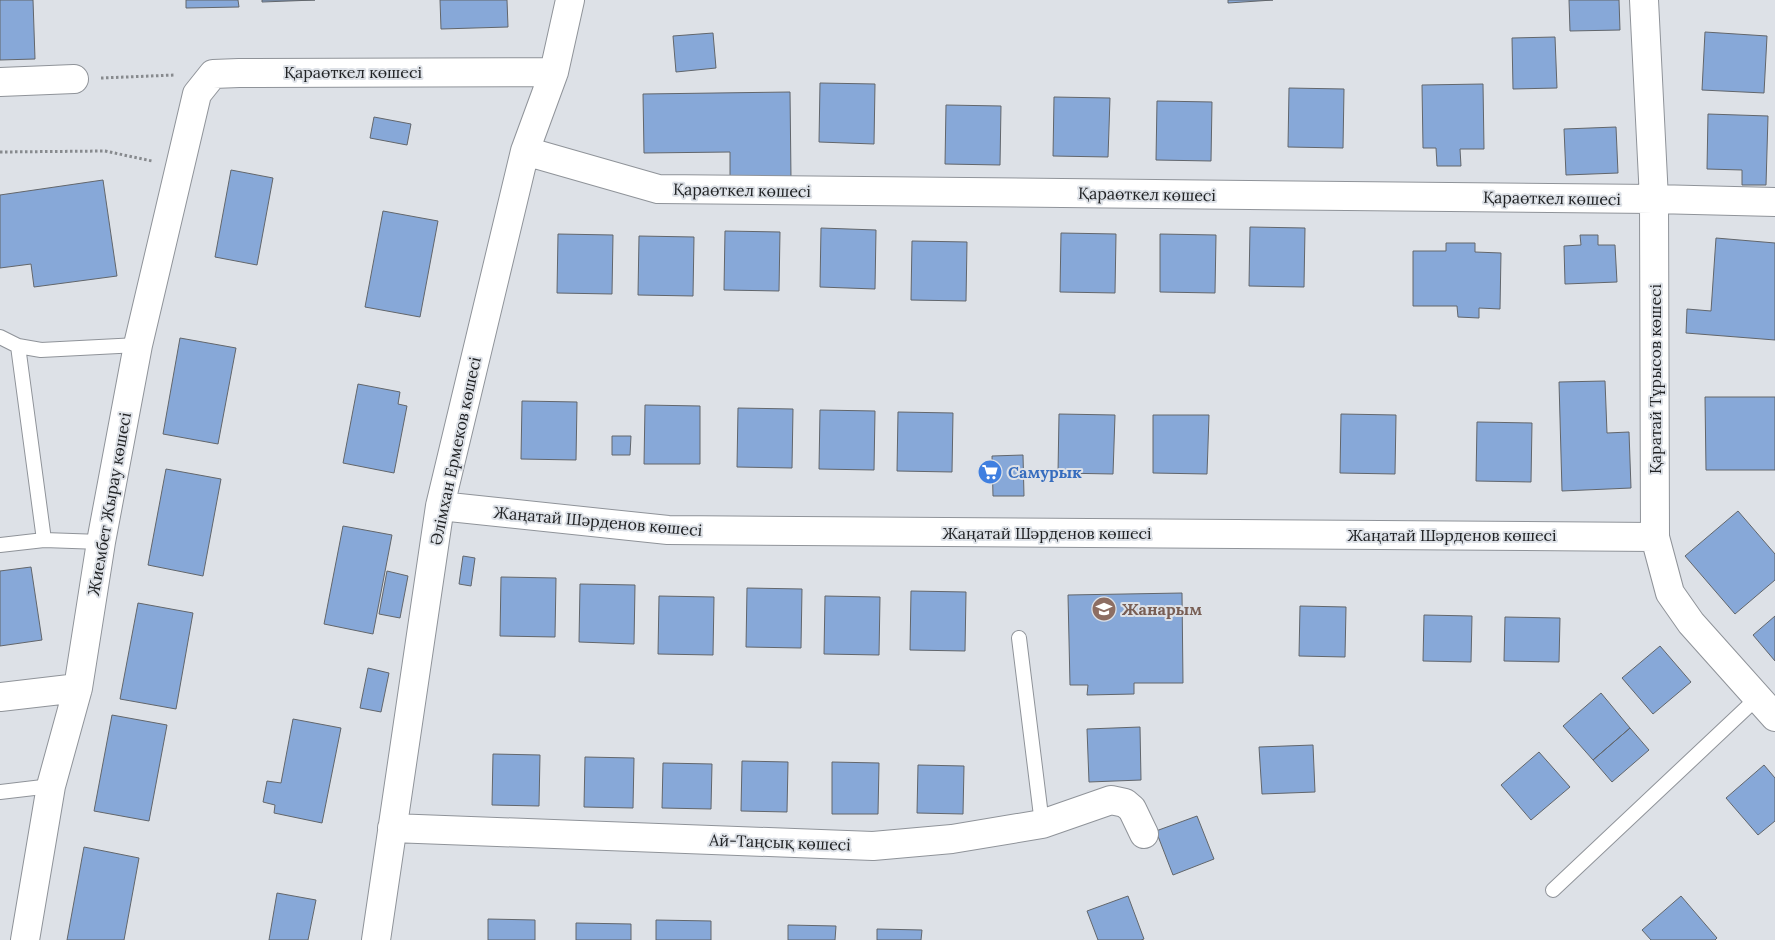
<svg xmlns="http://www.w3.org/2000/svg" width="1775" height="940" viewBox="0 0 1775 940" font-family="Lora,serif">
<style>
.building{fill:#87a8d8;stroke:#62666b}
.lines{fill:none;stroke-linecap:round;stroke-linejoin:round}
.lane-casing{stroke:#8f9399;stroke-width:16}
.street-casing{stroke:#8f9399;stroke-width:30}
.path{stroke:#878a8e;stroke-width:3;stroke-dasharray:2.5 2.5;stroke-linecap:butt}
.lane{stroke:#fff;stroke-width:14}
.street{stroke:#fff;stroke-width:28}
.labels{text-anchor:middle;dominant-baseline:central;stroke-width:4;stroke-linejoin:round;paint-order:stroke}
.street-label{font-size:16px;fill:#202224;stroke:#dde1e7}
.shop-label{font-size:16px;font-weight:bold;fill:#366cbe;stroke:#dde1e7;text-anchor:start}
.education-label{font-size:16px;font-weight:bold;fill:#785e54;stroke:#dde1e7;text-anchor:start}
</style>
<rect width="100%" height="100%" fill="#dde1e7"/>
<path class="building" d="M0,0h33l2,59 -35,1z
M186,0h52l1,7 -53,1z
M262,0h53l-53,2z
M440,0h67l1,27 -67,2z
M1228,0h45l-45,3z
M1569,0h50l1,30 -50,1z
M1705,32l62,4 -3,57 -62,-3z
M713,33l3,35 -40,4 -3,-36z
M1555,37l2,51 -44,1 -1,-51z
M820,83l55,1 -1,60 -55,-2z
M1483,84l1,65h-24l1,17h-24l-1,-18h-13l-1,-63z
M1289,88l55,1 -1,59 -55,-1z
M790,92l1,86h-61v-26l-86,1 -1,-59z
M1054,97l56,1 -2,59 -55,-1z
M1157,101l55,1 -1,59 -55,-1z
M946,105l55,1 -1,59 -55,-1z
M1708,114l60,2 -2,69h-24v-15l-35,-1z
M374,117l37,7 -4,21 -37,-7z
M1616,127l2,46 -52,2 -2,-46z
M231,170l42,8 -16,87 -42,-8z
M103,180l14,96 -83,11 -3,-23 -31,4v-73z
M383,211l55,10 -18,96 -55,-10z
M1250,227l55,1 -1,59 -55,-1z
M821,228l55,2 -1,59 -55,-2z
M725,231l55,1 -1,59 -55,-1z
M1061,233l55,1 -1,59 -55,-1z
M558,234l55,1 -1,59 -55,-1z
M1160,234l56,1 -1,58 -55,-1z
M1580,235h18v10h17l2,37 -52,2 -1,-38 17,-1z
M639,236l55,1 -1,59 -55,-1z
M1716,238l59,5v97l-89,-7 1,-24 24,2z
M912,241l55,1 -1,59 -55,-1z
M1446,243h29v9l26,1 -1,56 -21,-1v10l-21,-1 -1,-11h-44v-55h33z
M180,338l56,10 -18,96 -55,-10z
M1605,381l2,52 22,-1 2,56 -69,3 -3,-109z
M358,384l42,8 -2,12 9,2 -13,67 -51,-10z
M1705,397h70v73h-69z
M522,401l55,1 -1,58 -55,-1z
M645,405l55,1v58h-56z
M738,408l55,1 -1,59 -55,-1z
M820,410l55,1 -1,59 -55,-1z
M898,412l55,1 -1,59 -55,-1z
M1059,414l56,1 -2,59 -55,-1z
M1341,414l55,1 -1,59 -55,-1z
M1153,415h56l-2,59 -54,-1z
M1477,422l55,1 -1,59 -55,-1z
M612,436h19l-1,19h-18z
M1023,455l1,41h-31l-1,-40z
M166,469l55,10 -18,97 -55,-11z
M1738,511l37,43v26l-40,34 -50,-58z
M343,526l49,9 -19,99 -49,-10z
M463,556l12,2 -4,28 -12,-2z
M31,567l11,73 -42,6v-75z
M387,571l21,5 -8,42 -21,-4z
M501,577l55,1 -1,59 -55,-1z
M580,584l55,1 -1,59 -55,-2z
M747,588l55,1 -1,59 -55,-1z
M911,591l55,1 -1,59 -55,-1z
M1182,593l1,90h-49v11l-47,1 1,-10h-18l-2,-90z
M659,596l55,1 -1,58 -55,-1z
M825,596l55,1 -1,58 -55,-1z
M138,603l55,10 -17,96 -56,-10z
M1300,606l46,1 -1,50 -46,-1z
M1424,615l48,1 -1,46 -48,-1z
M1775,616v45l-22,-26z
M1505,617l55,1 -1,44 -55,-1z
M1660,646l31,36 -38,32 -31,-36z
M368,668l21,5 -8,39 -21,-4z
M1601,693l29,35 -37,32 -30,-34z
M112,715l55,10 -18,96 -55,-10z
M293,719l48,9 -19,95 -48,-10 1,-8 -12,-3 4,-21 14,2z
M1140,727l1,53 -52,2 -2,-53z
M1630,728l19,22 -37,32 -19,-22z
M1313,745l2,47 -53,2 -3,-47z
M1539,752l31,35 -39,33 -30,-35z
M493,754l47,1 -1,51 -47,-1z
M585,757l49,1 -1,50 -49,-1z
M742,761l46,1 -1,50 -46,-1z
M832,762l47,1 -1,51h-46z
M663,763l49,1 -1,45 -49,-1z
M918,765l46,1 -1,48 -46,-1z
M1764,765l11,13v43l-17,14 -32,-37z
M1197,816l17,43 -41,16 -17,-44z
M84,847l55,11 -15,82h-57z
M277,893l39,7 -8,40h-39z
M1128,896l16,43 -3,1h-43l-11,-29z
M1681,896l36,42 -2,2h-64l-9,-10z
M488,919l47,1v20h-47z
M656,920l55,1v19h-55z
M576,923l55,1v16h-55z
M788,925l48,1 -1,14h-47z
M877,929l45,1 -1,10h-44z"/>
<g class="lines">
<defs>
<path id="lane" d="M0,337l18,9 23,4 97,-5
M18,346l26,194
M0,545l44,-5 57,2
M1019,638l23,186
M0,792l51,-6
M1553,890l204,-192"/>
<path id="street" d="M1644,0l10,199 1,338 15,56 21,30 84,94
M0,82l74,-3
M525,151l133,38 996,10 121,3
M440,506l228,24 987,7
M0,697l78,-9
M392,828l481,18 79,-7 90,-15 69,-24 14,3 7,6 12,25
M25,940l26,-154 27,-98 23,-146 37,-197 59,-251 16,-20 26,-1 315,-1
M376,940l64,-434 85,-355 29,-79 16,-72"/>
</defs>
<use href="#lane" class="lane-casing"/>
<use href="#street" class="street-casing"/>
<path class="path" d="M101,78l74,-3
M0,152l105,-1 47,10"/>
<use href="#lane" class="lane"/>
<use href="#street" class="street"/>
</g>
<defs>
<symbol id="supermarket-disc" viewBox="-11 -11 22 22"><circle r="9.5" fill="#3f7fe0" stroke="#dde1e7"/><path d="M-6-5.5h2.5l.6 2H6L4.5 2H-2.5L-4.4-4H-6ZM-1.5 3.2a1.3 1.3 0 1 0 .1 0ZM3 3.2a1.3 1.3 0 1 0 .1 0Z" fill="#fff"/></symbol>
<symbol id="school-disc" viewBox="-11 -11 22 22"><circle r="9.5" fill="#8d6e63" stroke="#dde1e7"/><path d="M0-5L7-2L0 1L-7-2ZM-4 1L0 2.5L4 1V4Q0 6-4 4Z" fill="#fff"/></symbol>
</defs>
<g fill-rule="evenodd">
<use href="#supermarket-disc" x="976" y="458" width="28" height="28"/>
<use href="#school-disc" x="1090" y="595" width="28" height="28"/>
</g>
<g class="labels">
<g class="street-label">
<text x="353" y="72">Қараөткел көшесі</text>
<text transform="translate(742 190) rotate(1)">Қараөткел көшесі</text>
<text transform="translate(1147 194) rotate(1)">Қараөткел көшесі</text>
<text transform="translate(1552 198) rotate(1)">Қараөткел көшесі</text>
<text transform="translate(1655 379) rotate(-90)">Қаратай Тұрысов көшесі</text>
<text transform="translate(455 451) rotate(-78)">Әлімхан Ермеков көшесі</text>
<text transform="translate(109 504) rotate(-80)">Жиембет Жырау көшесі</text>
<text transform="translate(598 521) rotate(5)">Жаңатай Шәрденов көшесі</text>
<text x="1047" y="533">Жаңатай Шәрденов көшесі</text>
<text x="1452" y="535">Жаңатай Шәрденов көшесі</text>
<text transform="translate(780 842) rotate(2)">Ай-Таңсық көшесі</text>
</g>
<g class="shop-label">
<text x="1008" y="472">Самурык</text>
</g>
<g class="education-label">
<text x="1122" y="609">Жанарым</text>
</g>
</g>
</svg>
